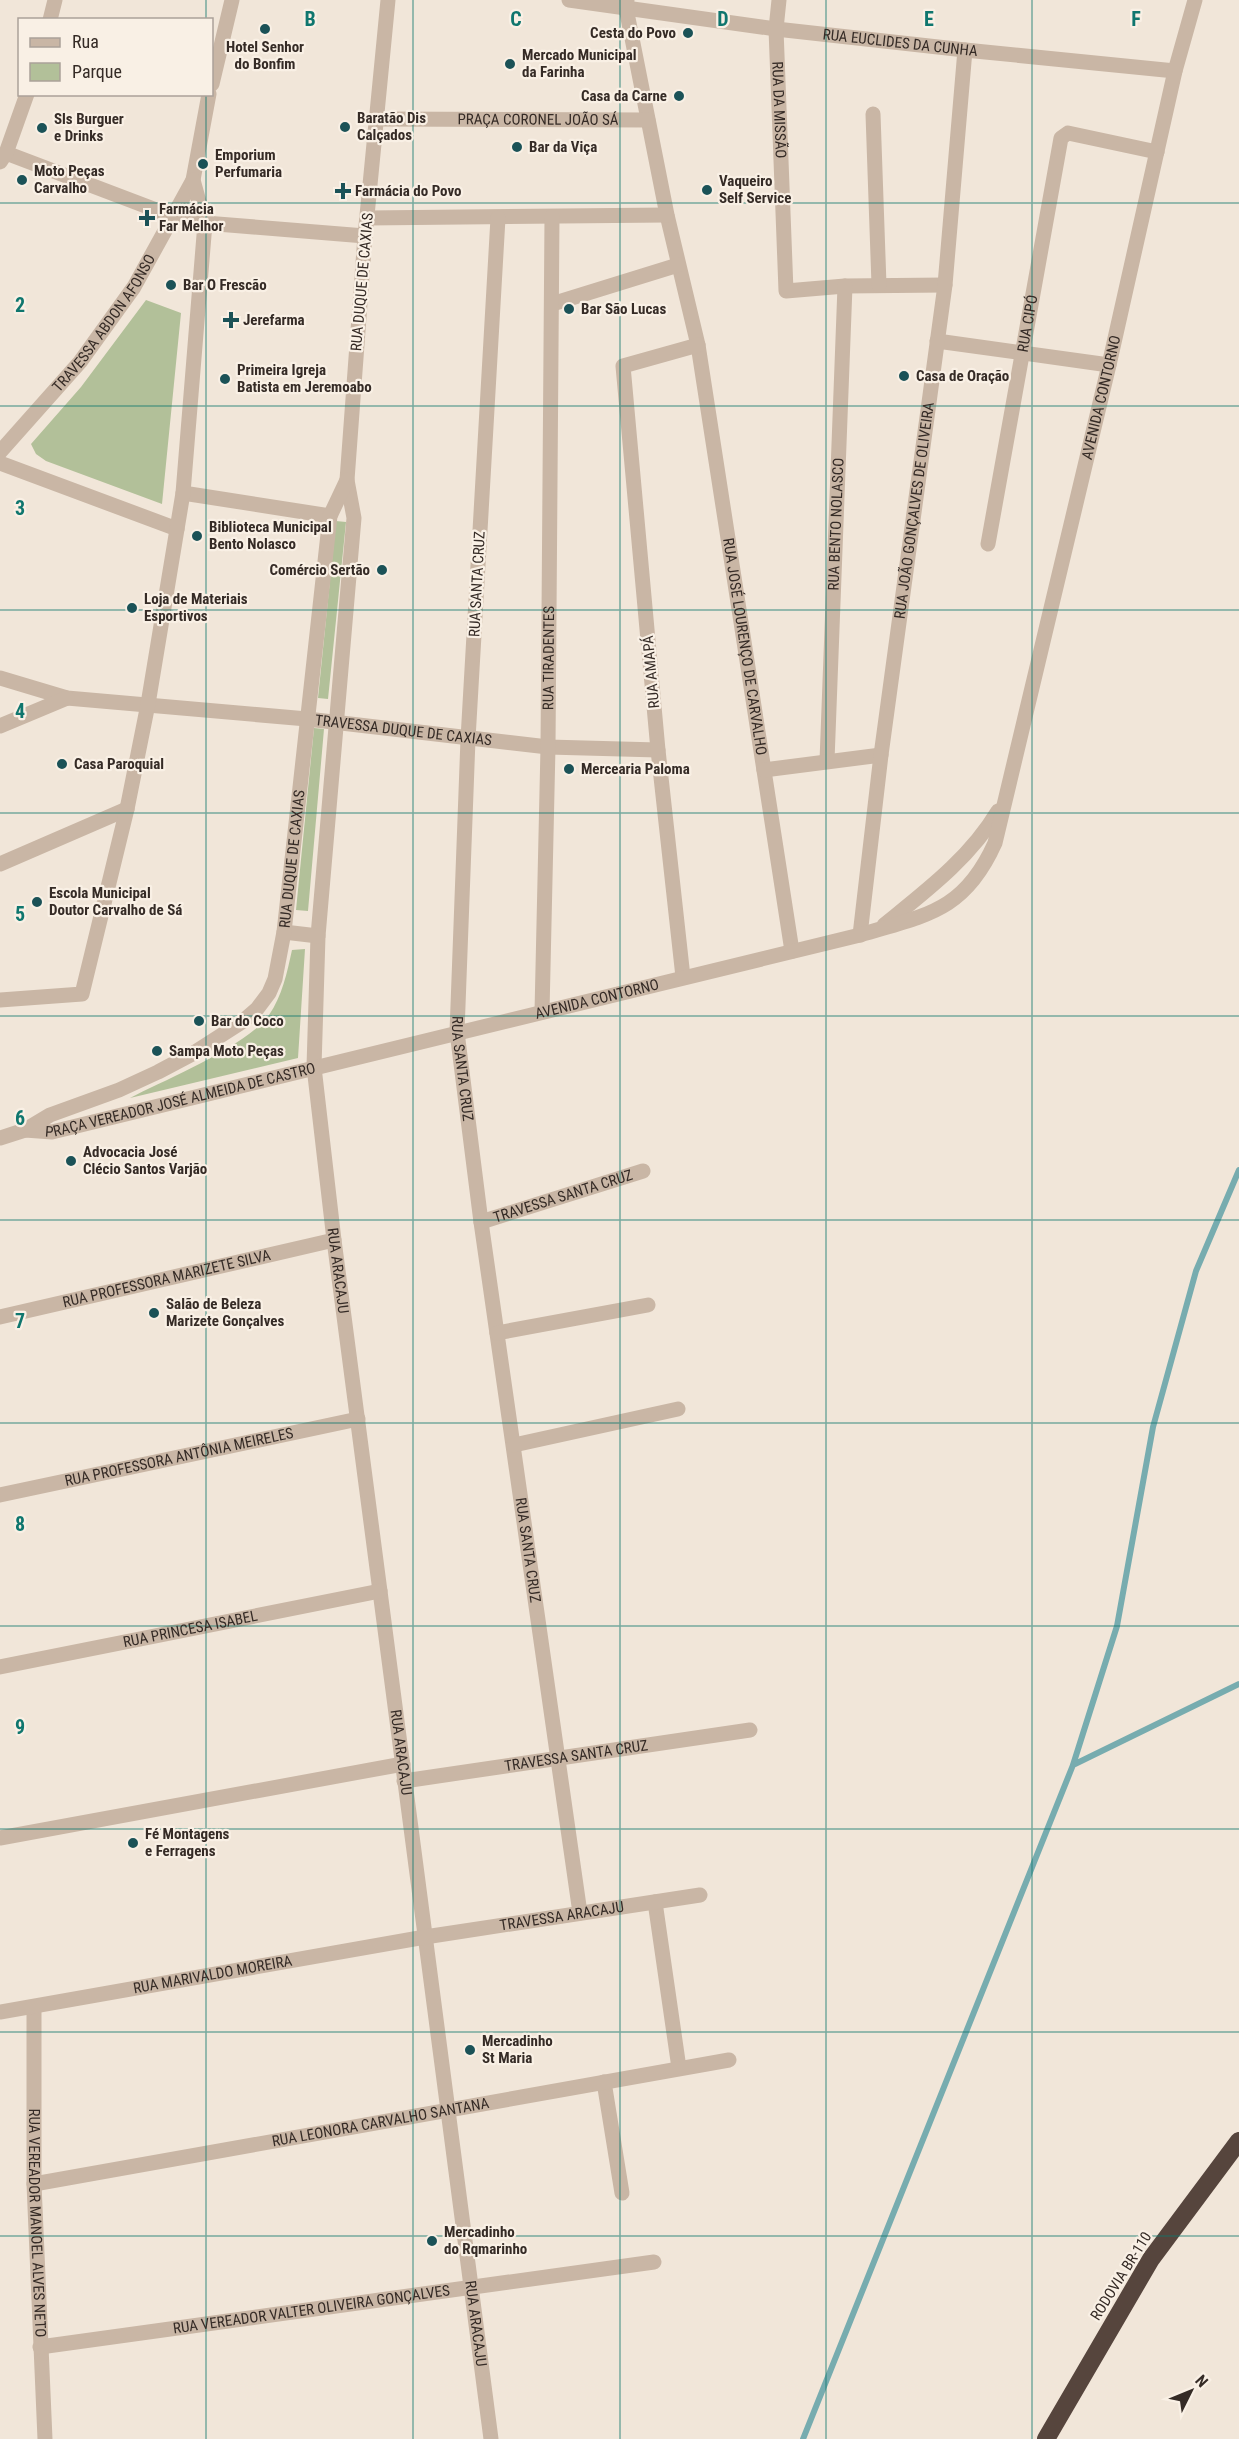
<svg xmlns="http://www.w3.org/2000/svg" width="1239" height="2439" viewBox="0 0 1239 2439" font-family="'Roboto Condensed',sans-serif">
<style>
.green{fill:#b2c099}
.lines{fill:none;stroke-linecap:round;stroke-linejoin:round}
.stream{stroke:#77acaf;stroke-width:6}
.minor{stroke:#c9b6a5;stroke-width:15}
.highway{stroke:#56453d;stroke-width:18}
.grid{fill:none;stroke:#0f766e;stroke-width:1.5;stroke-opacity:0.55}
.poi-dot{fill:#1b5257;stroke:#f9f0e5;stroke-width:2}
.labels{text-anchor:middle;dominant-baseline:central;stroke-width:4.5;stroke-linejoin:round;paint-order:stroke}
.poi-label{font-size:15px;font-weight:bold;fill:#352b26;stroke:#f9f0e5;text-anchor:start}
.street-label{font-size:15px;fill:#352b26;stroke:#f9f0e5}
.grid-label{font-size:20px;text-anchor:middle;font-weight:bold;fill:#0f766e;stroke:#f9f0e5;stroke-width:4.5;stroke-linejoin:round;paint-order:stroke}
</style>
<rect width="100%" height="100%" fill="#f1e6d9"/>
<path class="green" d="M146,300l35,13 -19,191 -116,-43 -10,-7 -5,-10 50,-57z
M336,521l10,1 -18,177 -10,-1z
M314,728l10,1 -16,182 -12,-1z
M305,949l-7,109 -168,40c35,-18 117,-52 139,-83 13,-19 18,-42 23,-65z"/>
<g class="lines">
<path class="stream" d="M1073,1765l166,-81
M803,2439l270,-674 44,-139 36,-199 43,-156 43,-101"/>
<g class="minor">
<path id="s1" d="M388,0l-23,236 -18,244 7,38 -36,418 -4,131 20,173 157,1199"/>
<path id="s2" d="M569,0l207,29 189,21 210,21"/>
<path id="s3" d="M627,0l-1,8 41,207 31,130 94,606"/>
<path id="s4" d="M779,0l-3,29 10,262 59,-5 100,-1"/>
<path d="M50,20l5,-20"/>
<path d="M212,84l20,-84"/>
<path d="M873,114l6,171"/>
<path id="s5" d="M376,119l272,1"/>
<path d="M6,153l166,63 33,7 160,13"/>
<path d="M0,162l6,-9 21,-59"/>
<path d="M367,218l300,-3"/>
<path id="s6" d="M498,218l-30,521 -11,293 24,190 99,691"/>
<path d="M552,304l126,-39"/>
<path d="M937,341l172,24"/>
<path id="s7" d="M0,452l80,-90 54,-75 59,-107 16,-86"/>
<path d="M0,463l177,66"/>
<path d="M183,493l147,23"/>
<path id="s8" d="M988,544l73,-406 7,-5 89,19"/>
<path id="s9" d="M0,678l67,20 240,21 241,28 110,3"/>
<path d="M0,726l67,-28"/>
<path id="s10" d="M827,761l18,-475"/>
<path d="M764,770l117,-15"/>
<path d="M0,864l127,-55"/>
<path d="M884,925c42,-34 86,-67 114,-114"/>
<path d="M284,932l34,4"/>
<path id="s11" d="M860,935l21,-180 64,-470 20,-235"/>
<path d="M683,977l-25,-227 -35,-384 75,-21"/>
<path d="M0,1000l82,-6 45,-185 21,-105 35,-211 22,-270 -12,-43"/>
<path id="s12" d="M542,1012l6,-265 4,-530"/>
<path id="s13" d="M25,1130l27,2 808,-197c66,-20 104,-23 135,-92l114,-478 66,-294 20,-71"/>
<path id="s14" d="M0,1138l25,-8 25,-15 69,-25 39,-18 34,-18 50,-32 15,-13 12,-16 6,-14 9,-47 46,-416 17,-36"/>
<path id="s15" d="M481,1222l162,-51"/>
<path id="s16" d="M0,1317l334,-77"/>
<path d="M497,1333l151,-28"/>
<path d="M514,1445l164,-36"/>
<path id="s17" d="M0,1495l358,-76"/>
<path id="s18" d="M0,1667l380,-76"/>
<path id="s19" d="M404,1781l346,-51"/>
<path d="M0,1838l403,-74"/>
<path d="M655,1902l24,166"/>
<path id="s20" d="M34,2007v177l11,255"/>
<path id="s21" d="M0,2012l425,-75 275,-42"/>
<path d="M604,2082l18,111"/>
<path id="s22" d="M34,2184l695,-124"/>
<path id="s23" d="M40,2347l614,-85"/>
</g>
<path class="highway" d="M1046,2439l105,-180 88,-118"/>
</g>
<path class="grid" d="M206,0v20M413,0v2439M620,0v2439M826,0v2439M1032,0v2439M206,94v2345M0,203h1239M0,406h1239M0,610h1239M0,813h1239M0,1016h1239M0,1220h1239M0,1423h1239M0,1626h1239M0,1829h1239M0,2032h1239M0,2236h1239"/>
<g class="poi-dot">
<circle cx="265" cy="29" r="6"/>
<circle cx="688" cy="33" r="6"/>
<circle cx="510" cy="64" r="6"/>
<circle cx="679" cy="96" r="6"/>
<circle cx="345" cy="127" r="6"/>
<circle cx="42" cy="128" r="6"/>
<circle cx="517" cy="147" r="6"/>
<circle cx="203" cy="164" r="6"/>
<circle cx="22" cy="180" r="6"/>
<circle cx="707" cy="190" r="6"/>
<path d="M340 182h6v6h6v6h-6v6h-6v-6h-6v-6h6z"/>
<path d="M144 209h6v6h6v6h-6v6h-6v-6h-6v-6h6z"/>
<circle cx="171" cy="285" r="6"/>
<circle cx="569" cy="309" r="6"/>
<path d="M228 311h6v6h6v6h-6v6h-6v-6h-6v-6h6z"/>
<circle cx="904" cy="376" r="6"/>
<circle cx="225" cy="379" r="6"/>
<circle cx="197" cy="536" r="6"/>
<circle cx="382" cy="570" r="6"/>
<circle cx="132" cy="608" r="6"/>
<circle cx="62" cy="764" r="6"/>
<circle cx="569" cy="769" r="6"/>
<circle cx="37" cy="902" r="6"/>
<circle cx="199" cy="1021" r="6"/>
<circle cx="157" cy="1051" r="6"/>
<circle cx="71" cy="1161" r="6"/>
<circle cx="154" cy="1313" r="6"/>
<circle cx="133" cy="1843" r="6"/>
<circle cx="470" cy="2050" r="6"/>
<circle cx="432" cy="2241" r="6"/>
</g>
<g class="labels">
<g class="poi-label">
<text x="676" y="33" text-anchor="end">Cesta do Povo</text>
<text x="265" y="47" text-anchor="middle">Hotel Senhor<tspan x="265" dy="17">do Bonfim</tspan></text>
<text x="522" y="55">Mercado Municipal<tspan x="522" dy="17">da Farinha</tspan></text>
<text x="667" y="96" text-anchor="end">Casa da Carne</text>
<text x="357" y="118">Baratão Dis<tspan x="357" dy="17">Calçados</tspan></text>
<text x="54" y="119">Sls Burguer<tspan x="54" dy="17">e Drinks</tspan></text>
<text x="529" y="147">Bar da Viça</text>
<text x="215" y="155">Emporium<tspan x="215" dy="17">Perfumaria</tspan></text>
<text x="34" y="171">Moto Peças<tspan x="34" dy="17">Carvalho</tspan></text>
<text x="719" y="181">Vaqueiro<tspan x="719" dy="17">Self Service</tspan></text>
<text x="355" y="191">Farmácia do Povo</text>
<text x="159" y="209">Farmácia<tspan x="159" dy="17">Far Melhor</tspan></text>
<text x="183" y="285">Bar O Frescão</text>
<text x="581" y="309">Bar São Lucas</text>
<text x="243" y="320">Jerefarma</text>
<text x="237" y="370">Primeira Igreja<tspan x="237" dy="17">Batista em Jeremoabo</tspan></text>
<text x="916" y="376">Casa de Oração</text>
<text x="209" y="527">Biblioteca Municipal<tspan x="209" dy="17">Bento Nolasco</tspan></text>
<text x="370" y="570" text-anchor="end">Comércio Sertão</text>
<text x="144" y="599">Loja de Materiais<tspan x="144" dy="17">Esportivos</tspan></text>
<text x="74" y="764">Casa Paroquial</text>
<text x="581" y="769">Mercearia Paloma</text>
<text x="49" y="893">Escola Municipal<tspan x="49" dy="17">Doutor Carvalho de Sá</tspan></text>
<text x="211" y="1021">Bar do Coco</text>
<text x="169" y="1051">Sampa Moto Peças</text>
<text x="83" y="1152">Advocacia José<tspan x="83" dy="17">Clécio Santos Varjão</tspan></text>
<text x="166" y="1304">Salão de Beleza<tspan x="166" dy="17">Marizete Gonçalves</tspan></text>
<text x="145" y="1834">Fé Montagens<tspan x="145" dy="17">e Ferragens</tspan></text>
<text x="482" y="2041">Mercadinho<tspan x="482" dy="17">St Maria</tspan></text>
<text x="444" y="2232">Mercadinho<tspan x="444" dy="17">do Rqmarinho</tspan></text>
</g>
<g class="street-label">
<text stroke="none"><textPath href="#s2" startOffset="334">RUA EUCLIDES DA CUNHA</textPath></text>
<text stroke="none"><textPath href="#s4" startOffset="110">RUA DA MISSÃO</textPath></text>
<text stroke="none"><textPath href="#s5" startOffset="162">PRAÇA CORONEL JOÃO SÁ</textPath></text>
<text transform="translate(362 282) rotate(-85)">RUA DUQUE DE CAXIAS</text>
<text stroke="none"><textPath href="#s7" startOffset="166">TRAVESSA ABDON AFONSO</textPath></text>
<text stroke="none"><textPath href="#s8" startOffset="224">RUA CIPÓ</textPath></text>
<text stroke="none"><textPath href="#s13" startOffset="1488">AVENIDA CONTORNO</textPath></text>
<text stroke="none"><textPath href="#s11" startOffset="428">RUA JOÃO GONÇALVES DE OLIVEIRA</textPath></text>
<text stroke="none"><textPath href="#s10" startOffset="237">RUA BENTO NOLASCO</textPath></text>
<text transform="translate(477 584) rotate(-87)">RUA SANTA CRUZ</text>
<text stroke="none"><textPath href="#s3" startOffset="658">RUA JOSÉ LOURENÇO DE CARVALHO</textPath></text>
<text stroke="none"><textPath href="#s12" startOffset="354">RUA TIRADENTES</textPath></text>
<text transform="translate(651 672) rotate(-95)">RUA AMAPÁ</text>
<text stroke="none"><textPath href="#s9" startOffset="408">TRAVESSA DUQUE DE CAXIAS</textPath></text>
<text stroke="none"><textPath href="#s14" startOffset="446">RUA DUQUE DE CAXIAS</textPath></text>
<text stroke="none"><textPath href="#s13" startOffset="588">AVENIDA CONTORNO</textPath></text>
<text stroke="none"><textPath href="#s6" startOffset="852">RUA SANTA CRUZ</textPath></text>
<text stroke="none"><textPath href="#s13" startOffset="159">PRAÇA VEREADOR JOSÉ ALMEIDA DE CASTRO</textPath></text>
<text stroke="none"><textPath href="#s15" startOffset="86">TRAVESSA SANTA CRUZ</textPath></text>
<text stroke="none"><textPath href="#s1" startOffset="1276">RUA ARACAJU</textPath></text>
<text stroke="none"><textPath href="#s16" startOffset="171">RUA PROFESSORA MARIZETE SILVA</textPath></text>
<text stroke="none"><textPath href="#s17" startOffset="183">RUA PROFESSORA ANTÔNIA MEIRELES</textPath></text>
<text stroke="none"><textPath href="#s6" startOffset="1338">RUA SANTA CRUZ</textPath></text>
<text stroke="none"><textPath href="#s18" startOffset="194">RUA PRINCESA ISABEL</textPath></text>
<text stroke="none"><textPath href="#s1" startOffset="1762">RUA ARACAJU</textPath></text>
<text stroke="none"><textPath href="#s19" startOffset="174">TRAVESSA SANTA CRUZ</textPath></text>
<text stroke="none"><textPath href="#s21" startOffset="570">TRAVESSA ARACAJU</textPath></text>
<text stroke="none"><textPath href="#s21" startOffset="216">RUA MARIVALDO MOREIRA</textPath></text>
<text stroke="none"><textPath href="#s22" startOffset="352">RUA LEONORA CARVALHO SANTANA</textPath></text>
<text stroke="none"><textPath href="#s20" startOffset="216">RUA VEREADOR MANOEL ALVES NETO</textPath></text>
<text transform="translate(1121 2276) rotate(-58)">RODOVIA BR-110</text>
<text stroke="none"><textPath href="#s23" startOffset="274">RUA VEREADOR VALTER OLIVEIRA GONÇALVES</textPath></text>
<text stroke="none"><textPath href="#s1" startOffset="2338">RUA ARACAJU</textPath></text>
</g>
</g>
<g class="grid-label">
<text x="310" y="26">B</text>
<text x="516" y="26">C</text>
<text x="723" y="26">D</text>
<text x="929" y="26">E</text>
<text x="1136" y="26">F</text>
<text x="20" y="312">2</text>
<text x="20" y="515">3</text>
<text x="20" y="718">4</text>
<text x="20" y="921">5</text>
<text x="20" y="1125">6</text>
<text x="20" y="1328">7</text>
<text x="20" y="1531">8</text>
<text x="20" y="1734">9</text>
</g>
<rect x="18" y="18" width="195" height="78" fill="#f9f0e5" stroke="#aba199" stroke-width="1.5"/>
<rect x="30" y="38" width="30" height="9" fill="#c9b6a5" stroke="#aba199" stroke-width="1.5"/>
<text x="72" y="48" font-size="18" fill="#352b26">Rua</text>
<rect x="30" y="63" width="30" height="18" fill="#b2c099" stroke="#aba199" stroke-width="1.5"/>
<text x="72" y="78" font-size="18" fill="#352b26">Parque</text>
<g transform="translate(1191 2391) rotate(47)" stroke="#f9f0e5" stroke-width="4.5" paint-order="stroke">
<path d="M0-4.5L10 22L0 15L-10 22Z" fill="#352b26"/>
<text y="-9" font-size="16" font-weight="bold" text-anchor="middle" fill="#352b26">N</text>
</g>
</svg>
